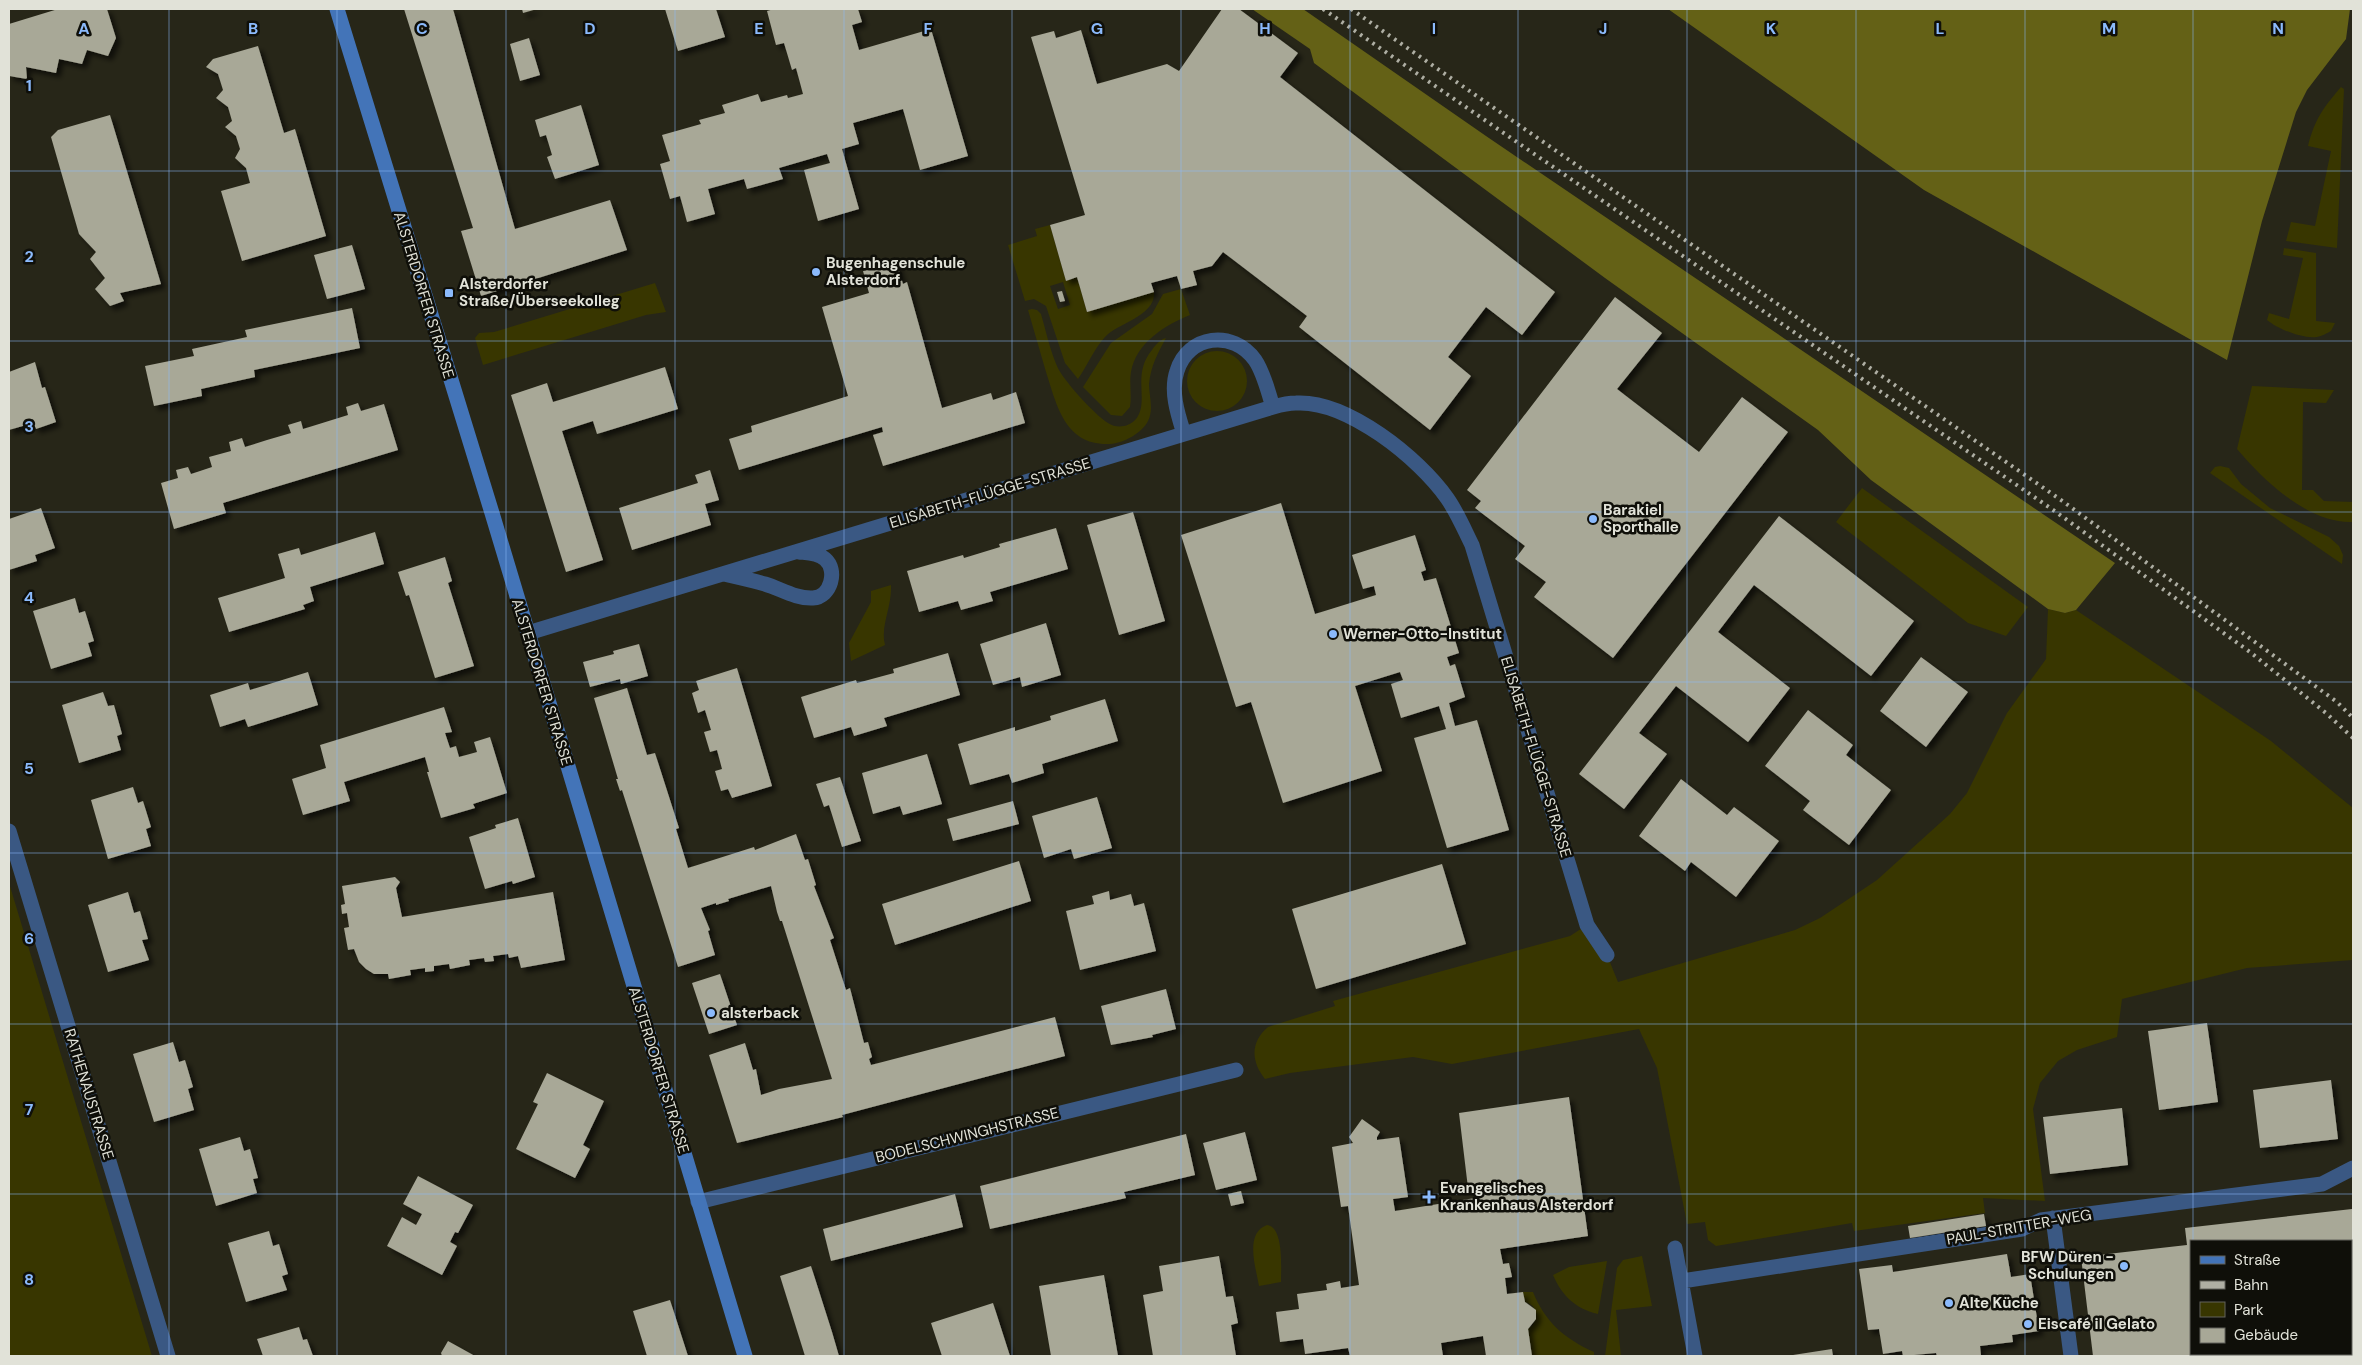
<svg xmlns="http://www.w3.org/2000/svg" width="2362" height="1365" viewBox="0 0 2362 1365" font-family="'DM Sans',sans-serif">
<style>
.green{fill:#383600;fill-rule:evenodd}
.forest{fill:#646116}
.building{fill:#a8a897;filter:url(#shadow)}
.lines{fill:none;stroke-linecap:round;stroke-linejoin:round}
.street{stroke:#3a5883;stroke-width:15}
.secondary{stroke:#4374b8;stroke-width:15}
.rail{stroke:#aeaea3;stroke-width:4;stroke-dasharray:2.5 5;stroke-linecap:butt}
.grid{fill:none;stroke:#8bbafc;stroke-width:1;stroke-opacity:0.55}
.poi-dot{fill:#8bbafc;stroke:#0f0f09;stroke-width:2}
.labels{text-anchor:middle;dominant-baseline:central;stroke-width:5;stroke-linejoin:round;paint-order:stroke}
.poi-label{font-size:15px;font-weight:bold;fill:#e1e2d8;stroke:#0f0f09;text-anchor:start}
.street-label{font-size:15px;fill:#e1e2d8;stroke:#0f0f09}
.grid-label{font-size:16px;text-anchor:middle;font-weight:bold;fill:#8bbafc;stroke:#0f0f09;stroke-width:5;stroke-linejoin:round;paint-order:stroke}
</style>
<defs>
<filter id="shadow"><feDropShadow dx="4.5" dy="4.5" stdDeviation="2.5" flood-color="#0009"/></filter>
</defs>
<rect width="100%" height="100%" fill="#272618"/>
<path class="green" d="M2341,87l3,2 -7,159 -51,-7 5,-19 24,4 16,-75 -23,-5c7,-27 15,-38 33,-59z
M1050,225l16,56 11,-4 10,35 67,-20c2,24 -36,31 -49,45 -11,12 -18,29 -27,42l-13,-16 -19,-57 -12,-7 -9,2 -17,-56 29,-9 -2,-7zM1063,282l7,23 -12,4 -8,-23z
M2284,248l32,5v68l19,2 -4,8c-4,2 -9,5 -14,6 -15,2 -39,-8 -50,-17l2,-7 20,6 14,-61 -20,-3z
M655,283l11,29 -20,3 -163,50 -8,-27 4,-5 15,-1z
M1181,289l9,26c-25,10 -54,28 -59,57 -2,11 1,23 -1,35l-8,9 -11,-1 -28,-28 28,-44 41,-29 11,-20z
M1032,309l5,1 4,4c5,17 9,36 16,52 5,13 38,49 51,57 9,6 21,4 28,-4 14,-18 -5,-44 16,-69 3,-5 9,-11 14,-12 -8,15 -15,27 -17,46 0,11 5,26 -1,37 -6,12 -24,22 -38,23 -45,2 -53,-38 -64,-72 -6,-21 -12,-41 -18,-62z
M1187 381a30 30 0 1 1 60 0a30 30 0 1 1-60 0Z
M2252,386l82,4 -8,13 -23,-1 -1,88h11l11,11 29,1v20c-44,2 -89,-41 -116,-73z
M2220,466l9,2 12,16 29,24 59,29 10,9 4,9 -1,9 -132,-91 5,-6z
M1862,488l166,119 -22,29 -38,-13 -132,-101z
M891,585c1,23 -11,41 -6,60l-34,16 -2,-18 22,-41v-11z
M2048,609l17,4 11,-3 195,131 82,67v152l-106,8 -125,31 -5,38 -40,13 -19,11 -18,22 -7,26 12,92 -62,-3 2,15 -131,18 -2,-8 -136,23 -8,-6 -3,-18 -18,2 -30,-156 -18,-39 -187,35 -39,-7 -123,16 -25,6c-14,-17 -15,-37 3,-52l67,-21 -2,-5 237,-65 17,-11 20,30 11,27 177,-52 25,-12 57,-38 73,-66 17,-21 40,-80 39,-54z
M9,883l143,473h-143z
M1267,1225c17,2 14,43 14,57l-22,4c-3,-18 -15,-53 8,-61z
M1642,1256l10,50 -36,4 5,46h-16l12,-88 6,-8z
M1607,1261l-9,53c-22,-5 -36,-18 -45,-39l16,-8z
M1523,1292h10c12,30 32,47 61,60v4h-62l-4,-27c12,-8 11,-23 -3,-27z"/>
<path class="forest" d="M1252,9h51l183,127 629,427 -39,47 -11,3 -17,-4 -177,-129 -53,-50 -213,-152 -291,-215 -4,-14z
M1668,9h682l-4,30 -39,51 -11,22 -34,109 -35,139 -303,-170z"/>
<path class="building" d="M58,9h49l9,29 -8,18 -21,-6 -5,14 -23,-5 -3,14 -30,-6 1,12 -18,-3v-52z
M404,9h49l62,220 95,-29 17,50 -146,46 -20,-65 12,-3z
M522,9h15l-14,4z
M665,9h51l9,28 -47,14z
M774,9h84l4,13 -10,3 7,25 72,-21 37,127 -48,14 -17,-61 -50,14 6,21 -17,5 17,60 -41,12 -14,-51 26,-7 -3,-9 -48,14 4,11 -36,10 -3,-10 -36,10 7,25 -28,8 -7,-26 -10,3 -10,-35 10,-3 -8,-26 39,-11 -2,-4 26,-7 -3,-8 36,-11 3,8 26,-7 1,3 15,-4 -7,-26 -4,2 -8,-27 -8,2 -9,-34z
M1222,9h17l59,44 -18,24 275,215 -33,43 -36,-28 -38,50 23,19 -41,54 -131,-103 8,-11 -84,-64 -11,14 -19,5 4,14 -16,4 -4,-13 -26,7 3,9 -67,20 -10,-35 -11,4 -16,-56 35,-10 -54,-178 23,-6 2,7 25,-8 16,54 70,-20 12,7z
M529,38l11,37 -20,6 -10,-37z
M258,46l26,87 11,-4 31,107 -84,25 -21,-70 29,-8 -4,-15 -11,-10 5,-9 -4,-13 -11,-9 7,-6 -4,-14 -12,-9 7,-8 -5,-16 -12,-7 7,-8z
M581,105l18,60 -44,14 -8,-22 5,-2 -6,-20 -6,2 -5,-17z
M110,115l51,169 -41,9 4,8 -14,5 -15,-17 10,-11 -15,-19 6,-7 -17,-18 -28,-97 7,-7z
M352,245l13,44 -38,10 -13,-44z
M896,261l7,23 4,-2 35,126 49,-15 2,7 23,-8 9,31 -142,43 -10,-31 10,-3 -1,-5 -143,43 -10,-31 23,-7 -1,-6 97,-30 -26,-89 47,-14 -6,-22z
M1062,291l3,10 -5,1 -3,-10z
M1615,297l47,36 -45,56 82,63 43,-55 46,35 -175,226 -79,-61 12,-15 -31,-23 10,-13 -50,-38 6,-7 -14,-11z
M352,308l8,40 -106,22 1,7 -54,12 1,7 -48,10 -9,-40 49,-10 -2,-7 55,-12 -2,-7z
M35,362l7,26 3,-1 11,35 -20,7 -3,-6 -24,7v-58z
M665,367l13,42 -81,25 -4,-13 -31,10 41,129 -37,12 -55,-177 36,-12 6,19z
M358,403l3,8 23,-7 14,46 -175,53 3,10 -52,16 -13,-46 17,-5 -2,-8 12,-3 3,7 21,-7 -3,-10 22,-6 -2,-9 13,-4 3,9 22,-7 24,-7 -3,-8 13,-4 2,8 45,-14 -2,-8z
M710,470l9,30 -14,4 6,21 -79,25 -13,-42 79,-25 -3,-8z
M1281,503l34,111 61,-19 -2,-9 -11,3 -11,-34 63,-20 11,35 -5,2 3,9 12,-3 23,75 -12,4 3,9 5,-2 10,33 -16,6 6,23 22,-6 32,110 -62,18 -33,-110 32,-9 -7,-23 -38,12 -10,-34 12,-4 -3,-8 -45,14 27,85 -99,32 -32,-101 -15,5 -55,-172z
M41,508l14,40 -20,7 2,6 -28,9v-51z
M1133,512l32,109 -46,14 -32,-110z
M1779,516l135,105 -43,55 -117,-91 -36,47 72,56 -42,54 -72,-56 -37,47 28,21 -43,55 -45,-35z
M1056,528l12,41 -78,23 3,9 -32,9 -3,-9 -39,11 -12,-41 56,-16 1,3 36,-11 -1,-3z
M375,532l9,32 -74,23 4,14 -11,4 2,4 -76,23 -11,-34 67,-20 -7,-24 21,-6 2,7z
M445,557l7,24 -4,2 26,83 -39,12 -26,-83 -3,1 -8,-24z
M75,598l4,15 6,-2 9,30 -6,2 4,13 -41,13 -18,-58z
M1046,623l15,52 -39,12 -2,-10 -27,8 -13,-41z
M639,644l9,32 -27,8 -1,-5 -30,8 -7,-25 31,-8 -1,-3z
M948,653l12,42 -76,23 3,8 -33,10 -3,-9 -37,11 -13,-41 55,-17 1,3 37,-10 -1,-4z
M1921,657l47,35 -42,55 -46,-36z
M737,668l35,118 -40,12 -4,-9 -7,2 -6,-20 7,-2 -5,-19 -7,2 -6,-20 7,-2 -6,-20 -7,3 -6,-20 7,-3 -3,-9z
M308,672l10,33 -70,22 -3,-8 -25,8 -10,-32 38,-12 2,7z
M627,688l20,67 8,-2 24,75 -3,1 12,39 66,-21 1,3 41,-16 9,26 3,-1 8,26 -2,1 20,52 -4,2 16,50 4,-2 14,55 4,-1 4,15 -3,2 2,6 184,-48 10,39 -223,59 1,2 -106,26 -28,-88 36,-12 8,27 3,-1 5,26 18,-6 53,-10 -50,-158h-2l-3,-9 -6,-26 -43,13 1,2 -13,4v-2l-15,5 9,22 -2,1 7,24 -37,12 -56,-177 -2,1 -4,-12h2l-24,-81z
M103,692l5,14 6,-1 8,29 -5,2 4,14 -42,13 -17,-58z
M1105,699l13,42 -76,23 2,9 -32,10 -3,-9 -39,11 -12,-41 57,-17v4l36,-11 -1,-4z
M444,707l8,25 -7,1 5,15 6,-2 3,11 18,-5 -3,-10 16,-5 17,56 -34,11 2,4 -34,10 -14,-46h2l-4,-15 -81,25 6,19 -47,14 -11,-36 34,-11 -6,-23z
M1808,710l45,35 -7,10 45,35 -42,55 -46,-35 7,-9 -45,-35z
M927,754l15,50 -39,11 -3,-9 -27,8 -11,-41z
M840,777l21,64 -19,6 -13,-42 -5,2 -8,-23z
M1681,779l46,36 7,-8 45,34 -43,56 -45,-35 -6,9 -46,-35z
M133,787l5,16 5,-2 8,26 -5,2 5,17 -43,13 -17,-59z
M1097,797l15,51 -38,11 -3,-10 -27,9 -12,-42z
M1013,801l6,23 -66,17 -6,-22z
M518,818l17,59 -22,7 -1,-3 -27,8 -16,-52 27,-9 -1,-3z
M1019,861l12,40 -136,44 -13,-41z
M1442,864l24,80 -150,45 -24,-80z
M395,877l5,5 -4,6 6,29 151,-25 12,68 -44,8 -3,-12 -9,2 -1,-4 -15,2 1,5 -9,1 -1,-4 -15,2 1,5 -20,4 -1,-5 -15,2v5l-9,1v-4l-15,2 1,5 -22,4 -1,-5h-14l-8,-5 -7,-7 -5,-13 -6,1 -4,-22 5,-1 -2,-14 -5,1 -1,-9 4,-1 -3,-18z
M1109,891l1,9 21,-6 3,12 10,-3 12,48 -76,19 -14,-59 28,-7 -2,-8z
M128,892l6,21 6,-2 8,28 -6,1 7,20 -41,12 -20,-67z
M720,974l17,51 -28,9 -17,-51z
M1166,989l10,40 -24,6 1,2 -42,8 -10,-39z
M2207,1023l11,79 -59,8 -11,-79z
M173,1042l6,20 6,-2 8,27 -5,2 6,21 -40,12 -21,-68z
M547,1073l57,28 -21,44 7,4 -15,29 -59,-29 22,-45 -5,-2z
M2331,1080l7,59 -78,9 -7,-58z
M1569,1097l19,139 -88,13 3,15 6,-1 3,14 -7,1 2,16 16,-2 2,10 11,8v9l-8,10 4,27h-46l-3,-20 -42,7 2,13h-93l-2,-8 -43,6 -2,-15 -23,3 -4,-30 23,-3 -2,-15 30,-4 -1,-6 14,-3 1,7 18,-3 -11,-79 -7,1 -9,-60 21,-4 -4,-6 13,-18 18,13 -3,5v3l22,-3 9,60 -15,2 2,12 80,-13 -2,-9 -5,-1 -9,-75z
M2122,1108l6,57 -78,9 -7,-57z
M1245,1132l12,48 -41,10 -13,-47z
M1186,1134l9,41 -71,17 2,6 -136,31 -10,-43z
M240,1137l4,14 6,-2 8,29 -5,1 4,14 -41,13 -17,-57z
M418,1176l55,29 -15,28 -3,-1 -5,10 7,4 -15,29 -55,-29 15,-29 14,8 6,-11 -19,-10z
M1241,1191l3,12 -13,3 -3,-12z
M955,1194l8,33 -132,34 -8,-32z
M2352,1209l1,62h-2v-30h-160v113l133,1 -231,1 -12,-99 106,-12 -2,-17z
M1984,1214l2,12 -76,12 -2,-12z
M269,1231l4,15 6,-2 9,30 -6,2 5,14 -41,12 -18,-59z
M2007,1254l4,23 19,-3 9,57 -27,4 1,7 -33,4 1,10h-44l-1,-3 -33,3 -1,-5 -19,3 -4,-25 -11,1 -9,-61 33,-4 1,7z
M1219,1256l7,41 7,-1 5,27 -7,2 5,31h-83l-10,-61 20,-4 -4,-25z
M811,1266l21,66 7,24h-34l-25,-80z
M1104,1275l14,81h-67l-12,-70z
M670,1300l18,56h-41l-14,-45z
M993,1303l17,53h-68l-11,-33z
M2351,1309l2,11v32h-2z
M299,1327l4,13 4,-1 6,17h-50l-6,-17z
M448,1341l27,15h-33l-1,-3z
M1832,1349l1,7h-39l-1,-1z"/>
<g class="lines">
<path class="street" d="M1184,434c-6,-19 -14,-43 -7,-63 11,-36 56,-42 78,-11 9,13 13,32 18,47
M724,574c13,3 27,6 41,10 16,5 31,15 48,14 18,-1 25,-28 12,-39 -7,-6 -17,-6 -26,-7
M528,633l745,-226c7,-2 15,-4 23,-4 51,-3 123,55 151,95 10,14 17,31 25,47l115,380 20,30
M9,831l159,525
M698,1202l538,-132
M2053,1218l18,138
M1675,1248l20,108
M1682,1281l340,-52 19,-9 281,-36 31,-16"/>
<path class="secondary" d="M337,9l155,504 253,843"/>
<path class="rail" d="M1323,9l733,503 194,140 76,61 27,25
M1351,9l710,491 276,202 16,16"/>
</g>
<path class="grid" d="M169,9v1347M337,9v1347M506,9v1347M675,9v1347M844,9v1347M1012,9v1347M1181,9v1347M1350,9v1347M1518,9v1347M1687,9v1347M1856,9v1347M2025,9v1347M2193,9v1232M9,171h2344M9,341h2344M9,512h2344M9,682h2344M9,853h2344M9,1024h2344M9,1194h2344M2193,1354v2"/>
<g class="poi-dot">
<circle cx="816" cy="272" r="5"/>
<rect x="444" y="288" width="10" height="10" rx="2.5"/>
<circle cx="1593" cy="519" r="5"/>
<circle cx="1333" cy="634" r="5"/>
<circle cx="711" cy="1013" r="5"/>
<path d="M1426.5 1189.5h5v5h5v5h-5v5h-5v-5h-5v-5h5z"/>
<circle cx="2124" cy="1266" r="5"/>
<circle cx="1949" cy="1303" r="5"/>
<circle cx="2028" cy="1324" r="5"/>
</g>
<g class="labels">
<g class="poi-label">
<text x="826" y="263">Bugenhagenschule<tspan x="826" dy="17">Alsterdorf</tspan></text>
<text x="459" y="284">Alsterdorfer<tspan x="459" dy="17">Straße/Überseekolleg</tspan></text>
<text x="1603" y="510">Barakiel<tspan x="1603" dy="17">Sporthalle</tspan></text>
<text x="1343" y="634">Werner-Otto-Institut</text>
<text x="721" y="1013">alsterback</text>
<text x="1440" y="1188">Evangelisches<tspan x="1440" dy="17">Krankenhaus Alsterdorf</tspan></text>
<text x="2114" y="1257" text-anchor="end">BFW Düren -<tspan x="2114" dy="17">Schulungen</tspan></text>
<text x="1959" y="1303">Alte Küche</text>
<text x="2038" y="1324">Eiscafé il Gelato</text>
</g>
<g class="street-label">
<text transform="translate(424 295) rotate(73)">ALSTERDORFER STRASSE</text>
<text transform="translate(990 493) rotate(-17)">ELISABETH-FLÜGGE-STRASSE</text>
<text transform="translate(542 682) rotate(73)">ALSTERDORFER STRASSE</text>
<text transform="translate(1536 757) rotate(73)">ELISABETH-FLÜGGE-STRASSE</text>
<text transform="translate(659 1070) rotate(73)">ALSTERDORFER STRASSE</text>
<text transform="translate(89 1094) rotate(73)">RATHENAUSTRASSE</text>
<text transform="translate(967 1135) rotate(-14)">BODELSCHWINGHSTRASSE</text>
<text transform="translate(2019 1227) rotate(-10)">PAUL-STRITTER-WEG</text>
</g>
</g>
<g class="grid-label">
<text x="84" y="34">A</text>
<text x="253" y="34">B</text>
<text x="422" y="34">C</text>
<text x="590" y="34">D</text>
<text x="759" y="34">E</text>
<text x="928" y="34">F</text>
<text x="1097" y="34">G</text>
<text x="1265" y="34">H</text>
<text x="1434" y="34">I</text>
<text x="1603" y="34">J</text>
<text x="1771" y="34">K</text>
<text x="1940" y="34">L</text>
<text x="2109" y="34">M</text>
<text x="2278" y="34">N</text>
<text x="29" y="91">1</text>
<text x="29" y="262">2</text>
<text x="29" y="432">3</text>
<text x="29" y="603">4</text>
<text x="29" y="774">5</text>
<text x="29" y="944">6</text>
<text x="29" y="1115">7</text>
<text x="29" y="1285">8</text>
</g>
<rect width="2362" height="1365" fill="none" stroke="#e1e2d8" stroke-width="20"/>
<rect x="2190" y="1240" width="162" height="115" fill="#0f0f09" stroke="#63635c"/>
<rect x="2200" y="1256" width="25" height="8" fill="#4374b8" stroke="#63635c"/>
<text x="2234" y="1265" font-size="15" fill="#e1e2d8">Straße</text>
<rect x="2200" y="1281" width="25" height="8" fill="#aeaea3" stroke="#63635c"/>
<text x="2234" y="1290" font-size="15" fill="#e1e2d8">Bahn</text>
<rect x="2200" y="1302" width="25" height="15" fill="#383600" stroke="#63635c"/>
<text x="2234" y="1315" font-size="15" fill="#e1e2d8">Park</text>
<rect x="2200" y="1328" width="25" height="15" fill="#a8a897" stroke="#63635c"/>
<text x="2234" y="1340" font-size="15" fill="#e1e2d8">Gebäude</text>
</svg>
